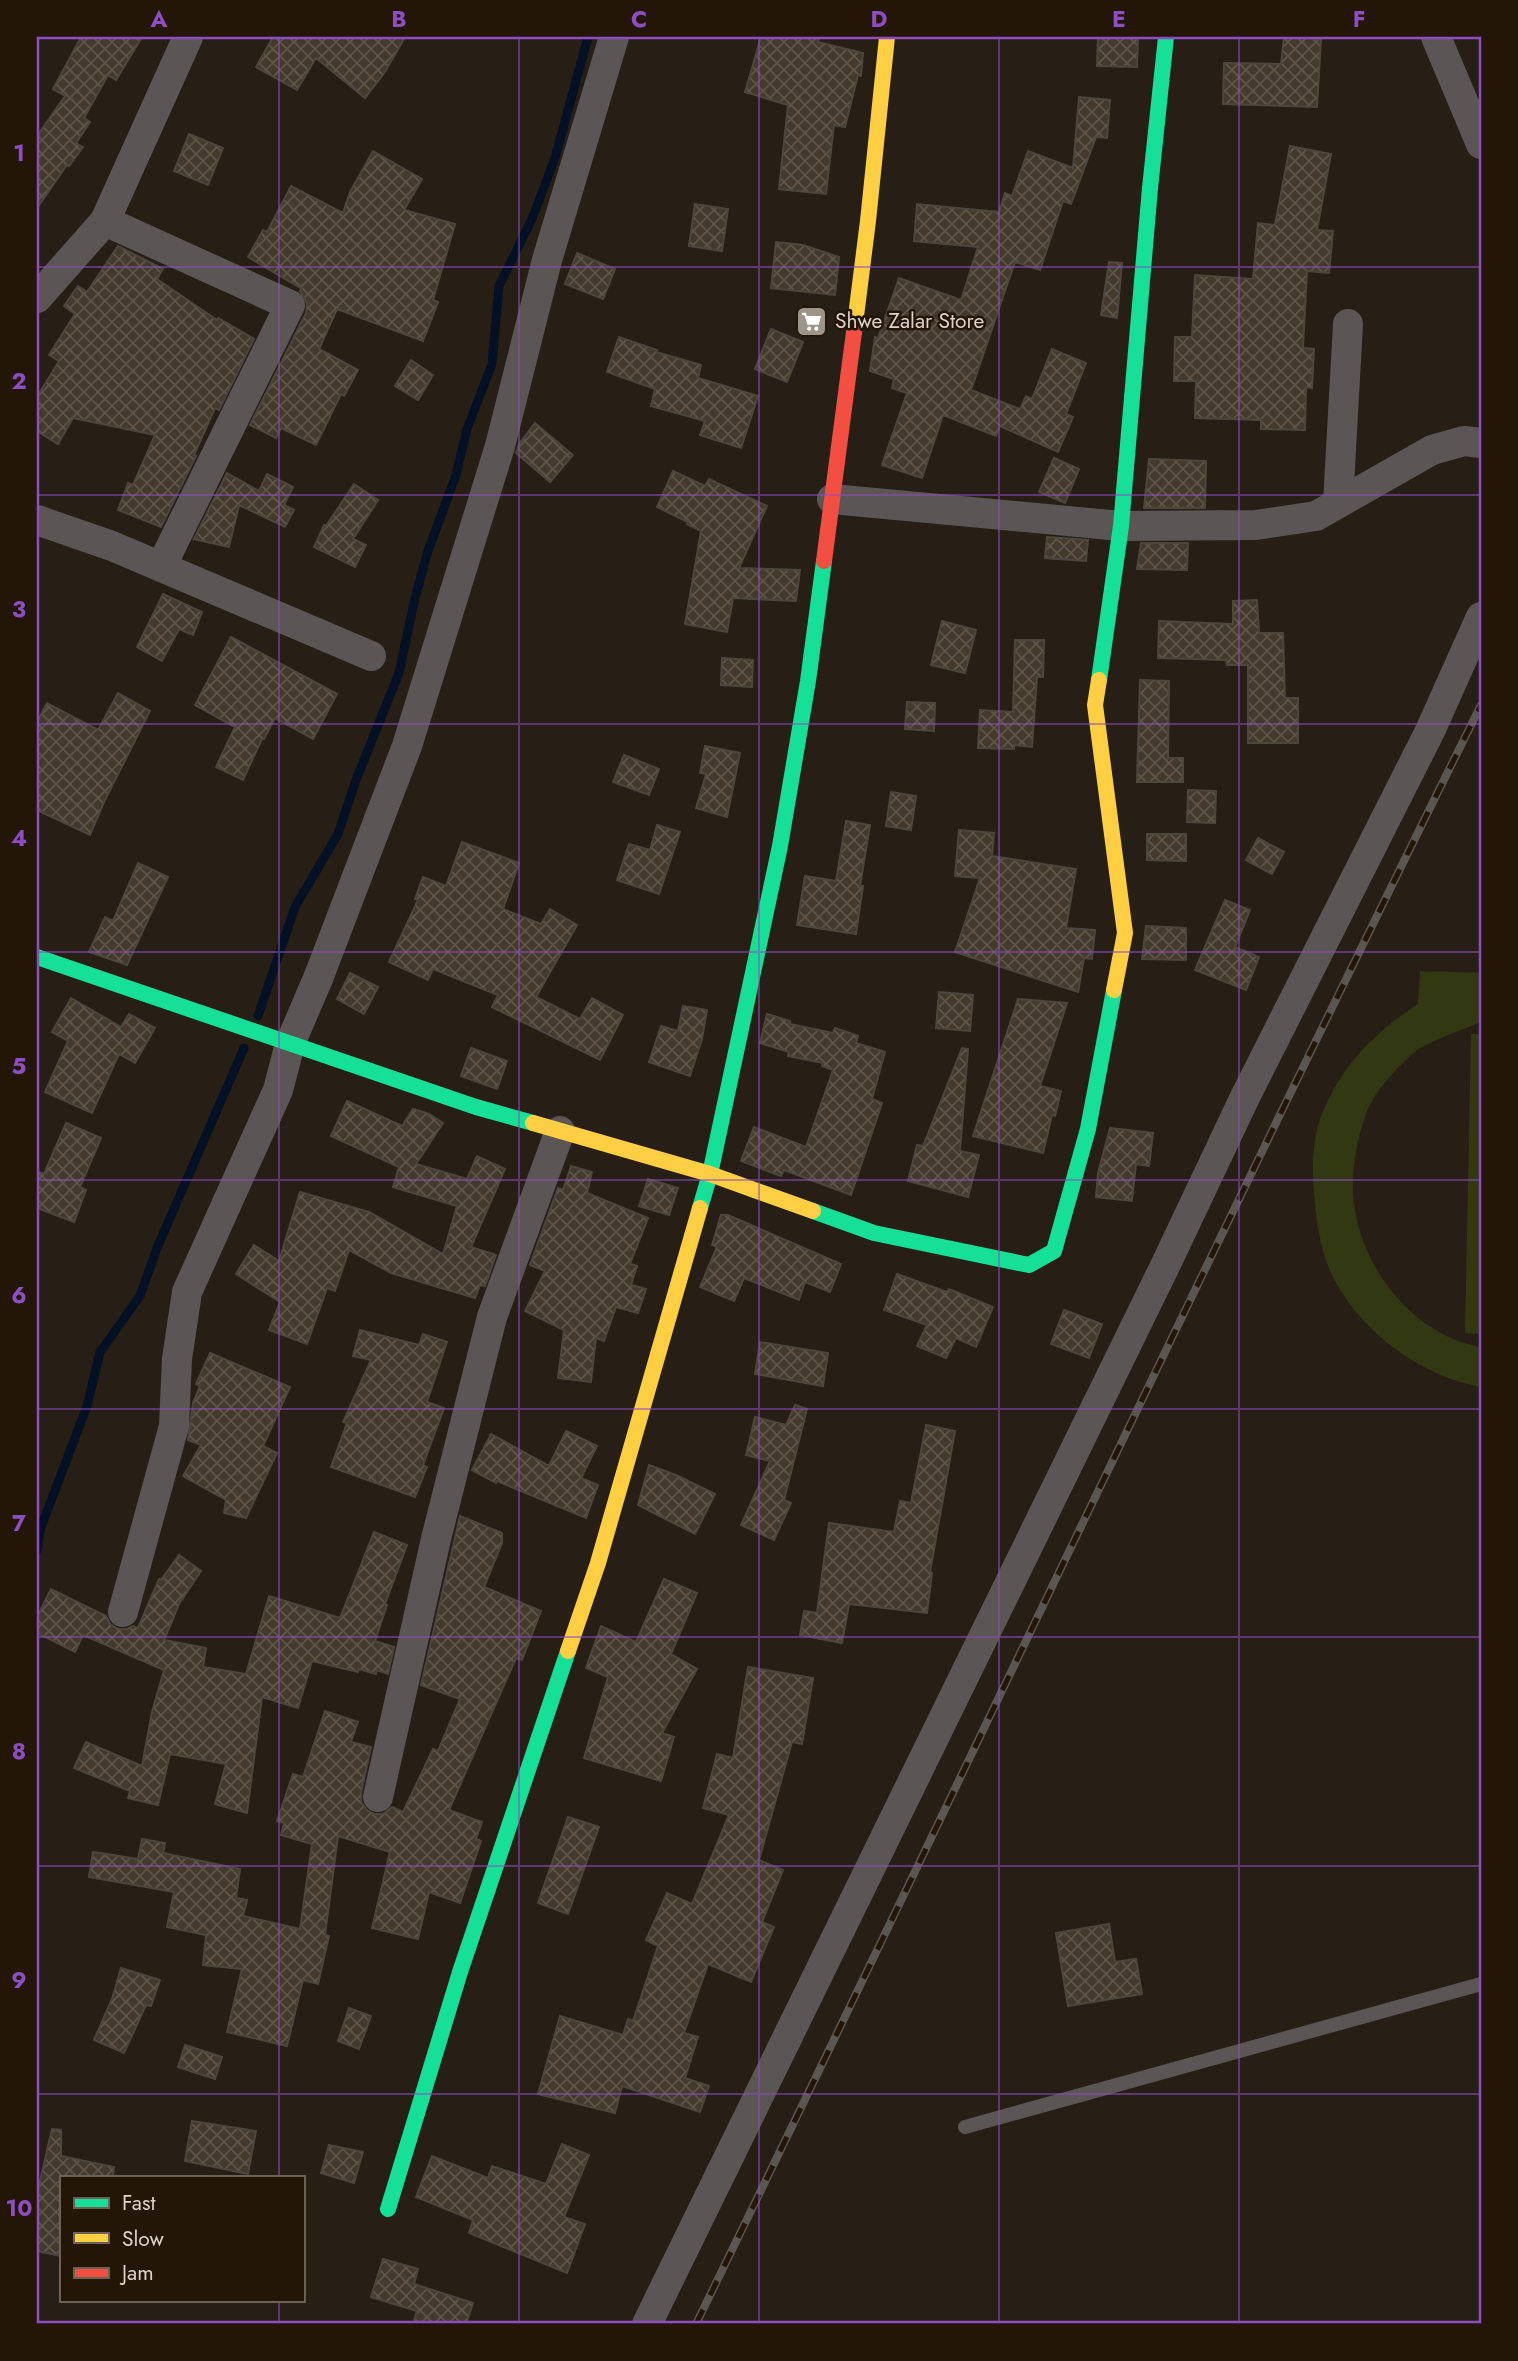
<svg xmlns="http://www.w3.org/2000/svg" width="1518" height="2361" viewBox="0 0 1518 2361" font-family="Jost,sans-serif">
<style>
.pitch{fill:#313812}
.lines{fill:none;stroke-linecap:round;stroke-linejoin:round}
.stream{stroke:#041125;stroke-width:9}
.building{fill:url(#building-cross-hatch);stroke:#4d463f;stroke-width:2}
.lane{stroke:#5b5655;stroke-width:14}
.street{stroke:#5b5655;stroke-width:30}
.fast{stroke:#16e098;stroke-width:16}
.slow{stroke:#ffcf43;stroke-width:16}
.jam{stroke:#f24e42;stroke-width:16}
.rail-casing{stroke:#5c5652;stroke-width:8}
.rail{stroke:#231607;stroke-width:5;stroke-dasharray:16;stroke-linecap:butt}
.grid{fill:none;stroke:#8e4dc1;stroke-width:2;stroke-opacity:0.55}
.labels{text-anchor:middle;dominant-baseline:central;stroke-width:5;stroke-linejoin:round;paint-order:stroke}
.poi-label{font-size:21px;fill:#dcd3c9;stroke:#231607;text-anchor:start}
.neatline{fill:none;stroke:#8e4dc1;stroke-width:2.5}
.grid-label{font-size:23px;text-anchor:middle;font-weight:bold;fill:#8e4dc1}
</style>
<defs>
<pattern id="building-cross-hatch" width="8" height="8" patternUnits="userSpaceOnUse" patternTransform="scale(1.75)"><rect width="8" height="8" fill="#43392c"/><path d="M0 0l8 8M0 8l8-8" fill="none" stroke="#5e5549"/></pattern>
</defs>
<rect width="100%" height="100%" fill="#271f16"/>
<path class="pitch" d="M1420,971l61,2v49c-19,8 -40,15 -59,25 -13,7 -36,33 -45,46 -10,13 -15,32 -19,49 -5,22 -7,46 -3,69 11,63 61,125 126,136v40c-60,-11 -117,-53 -146,-106 -14,-26 -19,-59 -21,-88 -2,-26 -2,-54 8,-79 20,-49 53,-82 96,-110z
M1471,1034h10v300l-16,-1z"/>
<g class="lines">
<path class="stream" d="M258,1016l37,-109 43,-73 18,-54 43,-107 16,-75 13,-47 28,-76 11,-46 25,-65 7,-78 33,-67 23,-61 33,-121
M37,1550l3,-20 47,-124 13,-54 40,-56 17,-48 87,-200"/>
</g>
<path class="building" d="M81,37h61l-26,43 -8,-5 -24,43 6,4 -14,21 7,4 -14,19 -2,-1 -30,43v-72l28,-40 -12,-7z
M273,37h132l-20,35 -20,26 -49,-40 -19,32 -41,-23z
M761,37h58l-1,5 45,11 -2,23 -3,-1 -13,52 -11,-2 -8,69 -47,-5 9,-84 -43,-13z
M1098,37h40l-1,30 -40,-1z
M1284,37l37,2 -4,68 -94,-3 1,-41 57,1z
M1079,97l31,3 -3,38 -11,-1 -25,67 -8,-3 -23,69 -25,-8 -44,128 49,19 6,-13 6,3 20,-50 34,14 -20,51 7,3 -15,35 -58,-26 -4,10 -53,-21 -21,63 -40,-13 25,-72 -15,-5 2,-9 -24,-8 5,-34 3,1 21,-60 62,22 17,-53 -64,-6 3,-37 82,8 6,-19 7,3 16,-45 45,17z
M189,134l34,14 -15,37 -34,-14z
M1290,146l41,8 -14,76 16,1 -4,42 -22,-2 -4,77 11,1 -2,39 -6,-1 -1,43 -44,-1v-9l-66,-2 1,-37h-22l1,-44h17l3,-62 58,4 5,-56 17,2z
M373,151l49,28 -18,31 51,14 -22,76 5,2 -15,39 -86,-32 -18,40 39,21 -14,26 -3,-2 -25,51 -35,-17 -5,10 -26,-13 56,-112 1,-10 -7,-12 2,-2 -54,-32 15,-27 4,2 24,-46 52,27 7,-21z
M695,204l33,5 -6,42 -33,-5z
M776,242l27,3 36,12 -4,38 -64,-7z
M118,246l45,23 -6,10 60,41 1,-2 36,21 -35,71 -4,-2 -21,47 2,1 -35,71 -43,-17 10,-27 5,2 22,-50 -82,-17 -15,26 -21,-13v-34l22,-36 -10,-6 26,-41 -11,-8 14,-20 9,6z
M577,253l38,16 -12,30 -38,-15z
M1109,262l13,1 -5,55 -16,-3z
M771,329l32,13 -16,40 -32,-13z
M619,337l38,13 -1,2 45,13 -3,13 60,18 -17,52 -41,-13 5,-14 -54,-15 4,-17 -48,-17z
M411,360l22,15 -15,25 -23,-14z
M535,423l38,32 -23,27 -34,-29 3,-9z
M1054,458l25,11 -14,34 -26,-11z
M1149,459l57,2 -1,47h-61z
M673,471l32,15 4,-7 58,27 -28,62 61,2 -4,31 -63,-3 -6,34 -42,-8 16,-93 -14,-7 1,-2 -31,-15z
M227,473l32,18 8,-17 26,13 -9,18 10,5 -9,17 -46,-22 -10,42 -35,-8z
M354,484l24,16 -25,39 13,6 -11,22 -41,-20 10,-22 2,1z
M1047,537l41,3 -2,21 -41,-3z
M1141,543h47l-1,27 -50,-1z
M163,594l39,18 -9,23 -14,-6 -17,32 -25,-14z
M1257,600l2,33h24l2,65h13v45h-50v-78h-21l-1,-5 -68,-2 1,-37 74,3v-23z
M942,621l34,9 -11,43 -34,-8z
M231,637l106,57 -24,45 -38,-21 -11,21h-2l-19,41 -27,-13 19,-40 -40,-22z
M1015,640h29l-1,37h-6l-5,70 -18,-2v4l-36,-1 2,-38 33,2z
M722,658l31,2 -1,27 -31,-2z
M1140,680l29,1 -1,77h15v24h-46z
M118,693l32,18 -45,89 -15,35 -53,-25v-88l10,-19 51,27z
M907,702l28,1 -1,28 -29,-2z
M705,746l35,7 -13,64 -31,-9 10,-34 -6,-1z
M624,755l35,14 -10,26 -36,-13z
M1188,790l28,1 -1,32 -28,-1z
M891,792l25,4 -5,34 -25,-4z
M846,821l24,4 -10,61h3l-7,48 -59,-9 8,-49 31,5z
M657,825l23,7 -21,62 -42,-14 12,-36 21,6z
M959,830l35,3 -2,23 84,13 -10,59 29,2 -3,29 -8,-1 -6,34 -123,-40 25,-74 -25,-2z
M1147,834h39v27l-39,-1z
M1258,838l26,14 -12,22 -26,-14z
M462,842l57,21 -16,46 38,15 9,-15 27,16 -41,72 44,22 12,-21 31,17 -23,45 -108,-53 6,-12 -65,-26 -5,11 -39,-18 29,-62 -3,-1 8,-22 23,9z
M138,863l30,14 -41,88 -38,-13 16,-35 8,4z
M1225,900l25,10 -15,37 24,10 -13,33 -51,-20z
M1146,926l40,2v32l-44,-1z
M350,973l28,14 -14,27 -27,-15z
M939,992l34,3 -3,36 -34,-3z
M71,998l50,29 8,-13 26,14 -20,35 -16,-9 -27,59 -47,-21 23,-51 -16,-9z
M1018,999l49,4 -27,83 21,5 -6,25 -3,-1 -9,38 -70,-17z
M683,1006l24,4 -5,29 -12,37 -41,-14 12,-36 17,5z
M767,1014l23,7v3l43,9 2,-5 23,8 -2,7 29,9 -13,47 10,4 -31,92 -67,-25 -3,6 -40,-15 13,-34 52,20 27,-77 -11,-4 1,-3 -35,-7 1,-4 -29,-9z
M471,1048l36,13 -10,28 -36,-13z
M962,1048l6,1 -8,102 19,4 -11,42 -60,-16 9,-36 6,1z
M347,1101l55,25 11,-17 16,5 14,9 -27,41 51,15 10,-23 28,13 -34,78 25,8 -11,31 -5,-1 -5,13 -84,-25 -42,-23 -14,41 -8,-3 -20,56 -38,-14 11,-28 -44,-28 18,-29 25,16 21,-69 69,20 74,42 14,-48 -64,-19 6,-20 -68,-31z
M66,1123l35,15 -21,49 6,3 -12,32 -37,-14v-37l7,3z
M1110,1128l43,5 -4,33 -13,-2 -4,37 -36,-4 2,-24z
M571,1166l21,6 -5,21 61,25 -18,46 7,2 -6,19 15,4 -8,24 -22,-6 -12,34 -8,-3 -5,44 -33,-4 6,-48 -39,-19 20,-40 -15,-6 28,-77 5,2z
M648,1179l30,9 -9,27 -30,-9z
M721,1215h7l113,49 -11,28 -25,-10 -6,18 -55,-22 -10,23 -34,-14 17,-40 -5,-2z
M897,1274l50,18 2,-3 44,18 -17,40 -20,-9 -10,20 -29,-12 10,-21 -43,-15z
M1064,1310l38,14 -13,34 -38,-14z
M360,1330l59,15 4,-11 24,8 -20,60 17,6 -21,57 4,2 -12,30 -84,-30 16,-44 -4,-1 28,-62 -18,-4z
M760,1342l68,11 -5,33 -68,-12z
M210,1353l80,34 -27,59 14,7 -31,65 -22,-5 2,-13 -43,-24 18,-31 -13,-5 5,-37 7,-17 -4,-2z
M795,1405l12,4 -23,91 7,3 -17,37 -33,-15 29,-64 -24,-6 9,-38 31,8z
M926,1425l29,6 -25,141 2,1 -5,40 -78,-9 -7,39 -42,-8 4,-24 13,2 12,-90 65,9 6,-31 11,2z
M566,1431l31,15 -16,32 17,7 -12,33 -89,-37 -1,2 -24,-13 19,-36 58,32z
M649,1465l27,10 39,19 -20,40 -57,-29z
M460,1516l42,17v10l-18,44 57,24 -19,49 -6,-2 -67,152 33,12 -6,17 5,2 -21,62 -31,-11 -11,47 -46,-11 18,-76 -52,-16 -13,99 4,1 -11,48 -15,-4 -16,66 -60,-14 15,-63 -39,-4 3,-30 -39,-8 7,-35 -85,-15 4,-25 45,7 4,-20 23,4 -2,10 77,16 -4,29 11,2 -4,16 57,13 12,-85 -31,-9 3,-12 -7,-2 16,-47 10,3 22,-66 33,11 -7,20 20,5 -10,46v9l6,8 7,4h9l9,-7 11,5 30,-63 5,2 22,-52 -39,-14z
M374,1532l33,13 -22,59 2,1 -12,36 19,6 -6,27 -11,-4 -1,4 -17,-5 -1,3 -46,-11 -14,47 -36,-11 -15,116 -32,-9 11,-40 -56,-10 -12,51 -30,-7 2,-7 -56,-23 12,-26 56,24 10,-54 12,-42 -81,-35 -8,17 -38,-19v-16l14,-28 55,27 4,8 8,5h9l6,-3 5,2 21,-49 2,1 18,-25 22,16 -22,33 -15,36 42,8 -3,19 43,7 23,-78 71,22z
M664,1579l33,14 -26,61 26,15 -35,64 12,4 -13,44 -77,-23 24,-81 -22,-9 15,-42 35,16z
M748,1667l65,11 -11,66 -10,-2 -33,118 24,10 -21,52 12,5 -23,55 -43,-18 -24,69 14,4 -13,41 24,8 -9,26 -78,-26 -7,27 -77,-19 22,-78 63,19 5,-16 5,2 25,-75 -12,-6 21,-47 25,11 37,-89 -26,-7 14,-54 16,4z
M568,1817l31,10 -31,87 -30,-11z
M1109,1924l6,38 21,-3 6,35 -74,12 -12,-73z
M121,1968l39,12 -9,26 -5,-1 -22,48 -30,-13 18,-41z
M349,2008l22,8 -12,33 -21,-8z
M185,2045l37,12 -7,22 -37,-12z
M192,2121l64,10 -8,43 -63,-13z
M52,2129l9,1v26l53,11 -1,10h-52v79l-24,-5v-57z
M562,2144l27,11 -25,62 21,7 -18,49 -98,-40 4,-13 -57,-23 16,-41 56,22 4,-12 54,18z
M329,2145l34,7 -9,31 -33,-10z
M383,2259l35,10 -4,15 59,19 -7,21h-53l4,-13 -46,-14z"/>
<g class="lines">
<path class="lane" d="M965,2127l516,-143"/>
<path class="street" d="M1436,37l45,107
M105,221l185,84 -129,262
M37,298l68,-77 83,-184
M832,499l289,27 135,-1 60,-9 116,-66 32,-9 17,2
M1338,503l10,-179
M37,520l75,26 259,110
M123,1612l51,-186 3,-67 10,-67 91,-202 12,-46 29,-68 88,-230 93,-300 47,-186 67,-223
M378,1797l58,-258 56,-222 68,-186
M647,2324l518,-1058 80,-169 185,-366 51,-114"/>
<path class="fast" d="M1099,680l22,-154 29,-338 16,-151
M37,957l439,150 57,16
M700,1208l10,-34 70,-328 28,-165 16,-120
M813,1211l61,22 155,32 25,-14 34,-122 26,-139
M388,2209l72,-237 108,-321"/>
<path class="slow" d="M854,332l14,-111 19,-184
M1099,680l-4,25 30,228 -11,57
M533,1123l177,51 103,37
M568,1651l30,-88 102,-355"/>
<path class="jam" d="M824,561l30,-229"/>
<defs>
<path id="rail" d="M696,2324c263,-539 518,-1081 785,-1619"/>
</defs>
<use href="#rail" class="rail-casing"/>
<use href="#rail" class="rail"/>
</g>
<path class="grid" d="M279,37v2140M519,37v2287M759,37v2287M999,37v2287M1239,37v2287M37,267h1444M37,495h1444M37,724h1444M37,952h1444M37,1180h1444M37,1409h1444M37,1637h1444M37,1866h1444M37,2094h1444M279,2300v24"/>
<defs>
<symbol id="supermarket-square" viewBox="-11 -11 22 22"><rect x="-9" y="-9" width="18" height="18" rx="4" fill="#9d948a" stroke="#231607"/><path d="M-6-5.5h2.5l.6 2H6L4.5 2H-2.5L-4.4-4H-6ZM-1.5 3.2a1.3 1.3 0 1 0 .1 0ZM3 3.2a1.3 1.3 0 1 0 .1 0Z" fill="#fff"/></symbol>
</defs>
<g fill-rule="evenodd">
<use href="#supermarket-square" x="794" y="304" width="35" height="35"/>
</g>
<g class="labels">
<g class="poi-label">
<text x="835" y="321">Shwe Zalar Store</text>
</g>
</g>
<rect width="1518" height="2361" fill="none" stroke="#231607" stroke-width="77"/>
<rect x="60" y="2176" width="245" height="126" fill="#231607" stroke="#6d6255" stroke-width="2"/>
<rect x="74" y="2198" width="35" height="10" fill="#16e098" stroke="#6d6255" stroke-width="2"/>
<text x="122" y="2210" font-size="21" fill="#dcd3c9">Fast</text>
<rect x="74" y="2233" width="35" height="10" fill="#ffcf43" stroke="#6d6255" stroke-width="2"/>
<text x="122" y="2246" font-size="21" fill="#dcd3c9">Slow</text>
<rect x="74" y="2268" width="35" height="10" fill="#f24e42" stroke="#6d6255" stroke-width="2"/>
<text x="122" y="2280" font-size="21" fill="#dcd3c9">Jam</text>
<rect x="38" y="38" width="1442" height="2284" class="neatline"/>
<g class="grid-label">
<text x="159" y="27">A</text>
<text x="399" y="27">B</text>
<text x="639" y="27">C</text>
<text x="879" y="27">D</text>
<text x="1119" y="27">E</text>
<text x="1359" y="27">F</text>
<text x="19" y="161">1</text>
<text x="19" y="389">2</text>
<text x="19" y="617">3</text>
<text x="19" y="846">4</text>
<text x="19" y="1074">5</text>
<text x="19" y="1303">6</text>
<text x="19" y="1531">7</text>
<text x="19" y="1759">8</text>
<text x="19" y="1988">9</text>
<text x="19" y="2216">10</text>
</g>
</svg>
